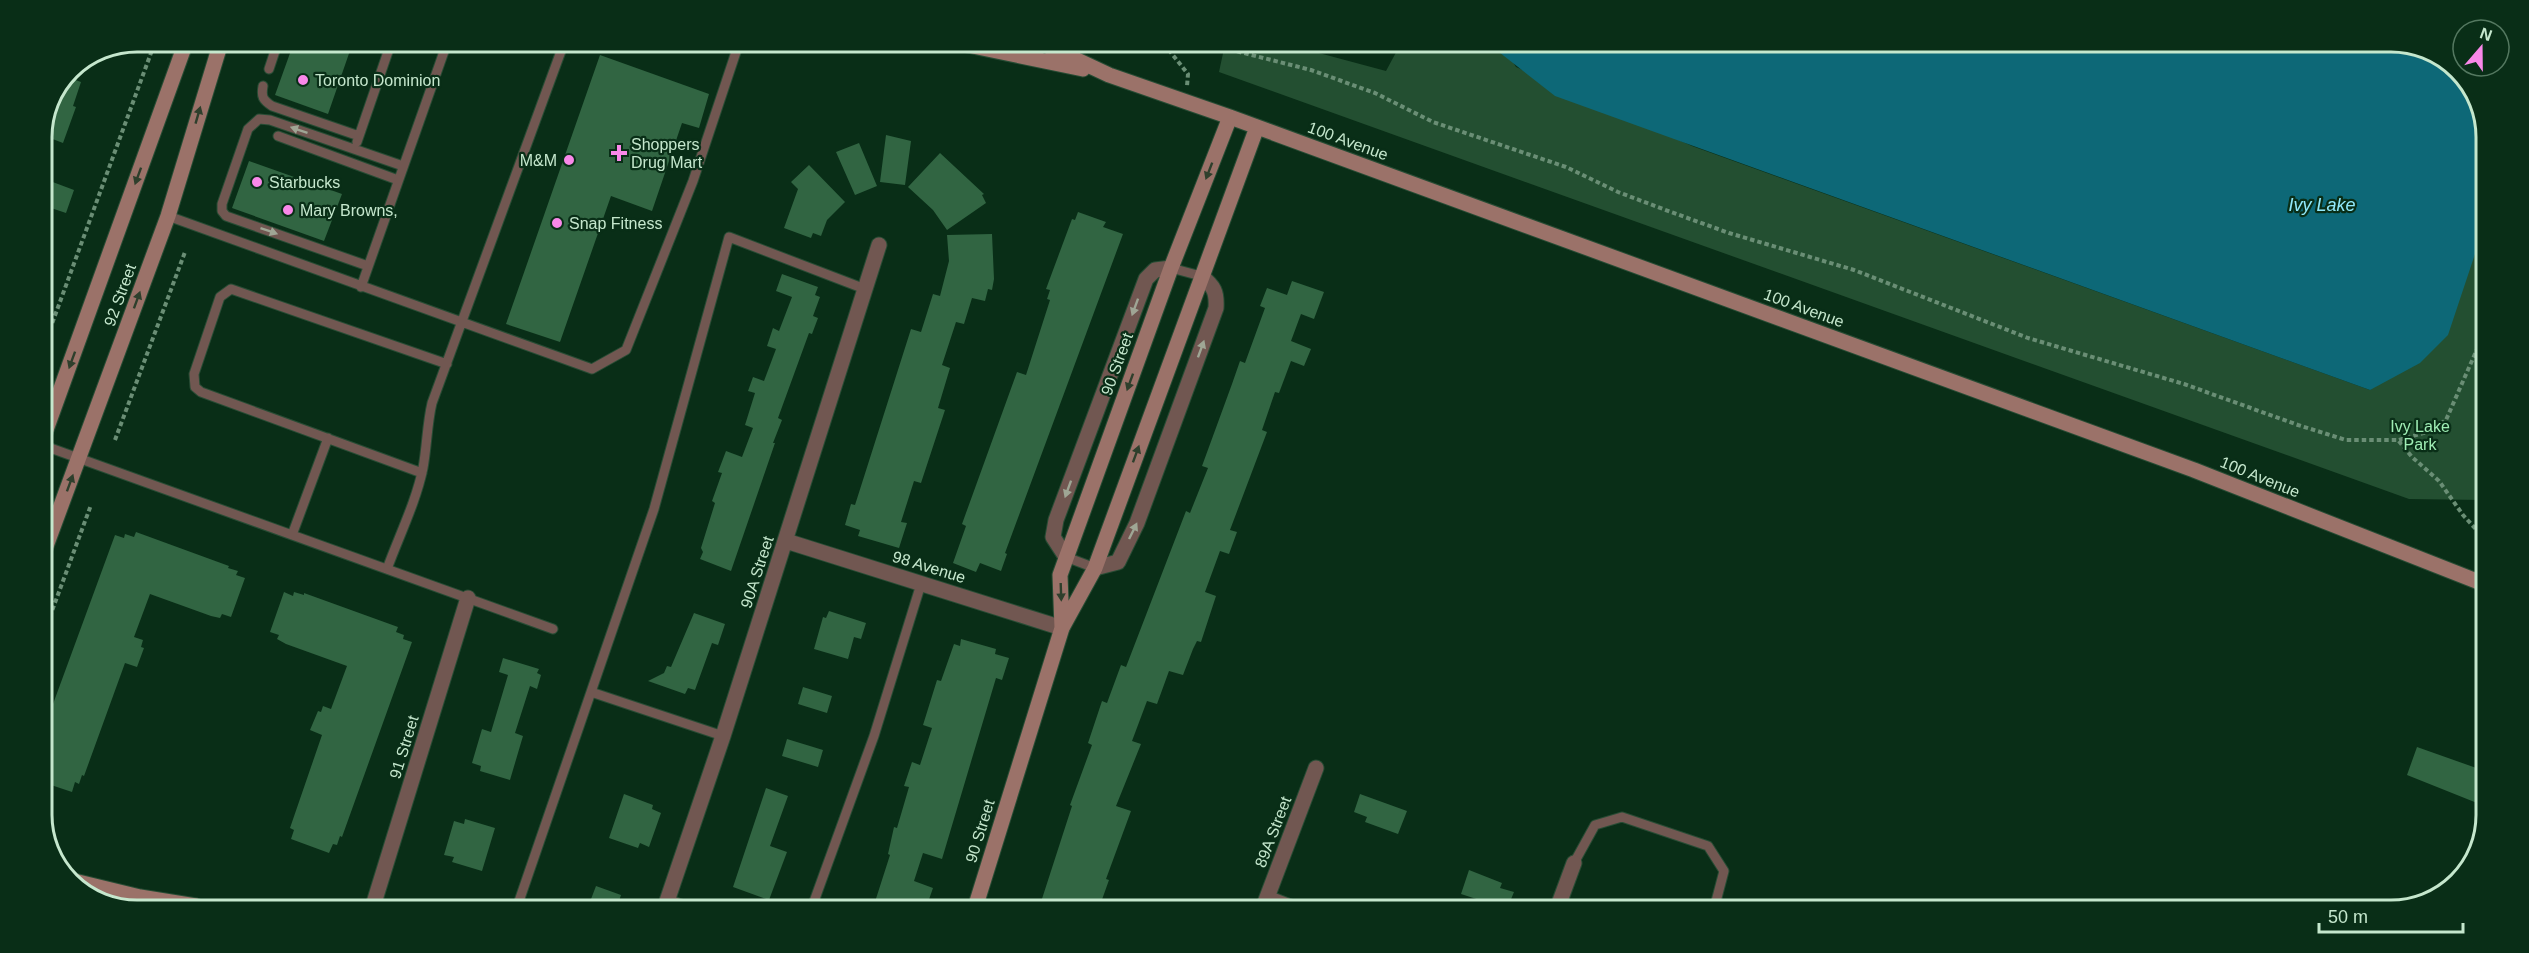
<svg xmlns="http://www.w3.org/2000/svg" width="2529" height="953" viewBox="0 0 2529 953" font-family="Helvetica,sans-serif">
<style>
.green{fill:#234f31}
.water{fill:#0d6877}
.building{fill:#316542}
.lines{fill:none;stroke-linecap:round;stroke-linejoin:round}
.lane-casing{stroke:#274c34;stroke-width:11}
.street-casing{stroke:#274c34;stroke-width:17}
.secondary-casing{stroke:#274c34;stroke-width:17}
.path{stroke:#6a8e75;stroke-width:4;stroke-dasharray:4.5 3;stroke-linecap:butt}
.lane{stroke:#715751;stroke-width:9}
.street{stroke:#715751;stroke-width:15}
.secondary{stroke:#9b7269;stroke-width:15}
.oneway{fill:#2e3f2c}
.oneway2{fill:#9fa695}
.poi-dot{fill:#f988e9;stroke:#092e17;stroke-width:2}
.labels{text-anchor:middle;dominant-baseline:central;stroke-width:4.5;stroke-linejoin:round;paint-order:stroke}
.poi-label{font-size:16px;fill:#c5e7cd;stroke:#092e17;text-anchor:start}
.street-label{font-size:16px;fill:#c5e7cd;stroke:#092e17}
.park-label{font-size:16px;fill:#9fedb4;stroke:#092e17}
.water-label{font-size:18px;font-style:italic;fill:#91e9fb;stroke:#092e17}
.rim{fill:none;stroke:#c5e7cd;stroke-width:3}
</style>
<rect width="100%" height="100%" fill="#092e17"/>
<path class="green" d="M1225,44l64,1 97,26 14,-26h102l14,22 176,79 678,244 116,-184 -2,294 -75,-1 -1190,-427z"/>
<path class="water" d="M1490,45l933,2 45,33 19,51 -1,90 -38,114 -28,28 -50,27 -815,-294z"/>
<path class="building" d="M294,42h59l-25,72 -53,-19z
M600,55l109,39 -10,34 -17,-5 -30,88 -41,-15 -51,146 -54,-18z
M67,77l14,5 -8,24 3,1 -13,36 -21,-8v-4z
M886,135l25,6 -6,44 -25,-3z
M859,143l18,43 -22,9 -19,-43z
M940,153l44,41 -2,1 4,8 -39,27 -14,-20 -25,-23z
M249,161l93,33 -18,47 -92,-33z
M809,165l36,37 -18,18 -6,16 -8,-3 -2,5 -27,-10 14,-39 -7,-7z
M42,178l32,12 -8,23 -24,-8z
M1078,212l28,10 -3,5 20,7 -118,319 2,1 -6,17 -21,-8 -4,9 -23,-9 13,-37 -4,-2 55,-152 9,3 24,-75 -3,-1 3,-9 -4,-1 26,-70 3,1z
M992,234l2,45 -2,11 -4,-1 -3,12 -13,-3 -8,26 -8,-2 -14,43 8,3 -12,40 7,2 -24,73 -7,-2 -13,41 6,1 -8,25 -41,-12 2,-6 -15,-5 6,-21 4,1 56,-176 10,3 12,-38 7,2 9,-35 -2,-26z
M782,274l36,13 -3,8 5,2 -7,19 5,2 -6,16 -3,-1 -31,85 4,2 -9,23h2l-44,128 -31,-12 3,-7 -2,-4 14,-45 -3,-2 10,-28 -4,-1 8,-21 16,6 11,-29 -8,-3 10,-32 -7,-2 5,-14 11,4 12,-32 -9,-3 6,-18 6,3 13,-34 -16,-6z
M1292,281l32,11 -10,27 -13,-5 -10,27 20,8 -7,17 -13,-5 -12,32 -4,-1 -13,38 5,2 -37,98 7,2 -8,22 -9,-3 -15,41 11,4 -15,46 -4,-1 -4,8 -10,26 -14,-4 -12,33 -10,-3 -15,40 9,3 -25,62 15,5 -25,68 3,1 -10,28h-51l-8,-3 32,-99 -2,-1 22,-60 -4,-2 14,-42 5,2 14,-38 5,2 60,-156 4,2 18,-45 -6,-2 30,-82 8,-23 5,2 20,-55 -5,-2 7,-18 20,7z
M136,532l93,34 -1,2 10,3 -2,4 9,3 -14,39 -9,-3 -2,4 -9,-2 -61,-22 -16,43 9,3 -2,7 3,1 -7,19 -12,-4 -41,113 -2,-1 -3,9 -4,-2 -3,10 -30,-10v-48l73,-199 9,3 1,-4 9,3z
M284,592l9,4 1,-4 10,3v-2l94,34 -2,5 8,3 -1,4 9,3 -70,195 -2,-1 -3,9 -4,-1 -4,9 -38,-14 3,-9 -4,-2 32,-93 -12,-5 8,-19 3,1 2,-6 8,3 16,-43 -61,-22 -9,-5 2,-4 -9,-3z
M829,611l37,12 -5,16 -7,-2 -6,22 -34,-10 9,-32 3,1z
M694,613l31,11 -7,21 -6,-2 -17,47 -7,-2 -3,6 -37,-13 16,-8 3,-7 4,1z
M961,639l35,10 -1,5 14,4 -7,22 -6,-2 -54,181 -19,-6 -9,28 19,7 -7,20h-53l17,-53 -2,-1 6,-27 3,1 12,-41 -5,-1 8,-24 8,3 12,-37 -9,-3 14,-45 4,1 13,-37 6,2z
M503,658l36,11 -2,4 4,2 -4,14 -7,-3 -15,47 8,3 -13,44 -30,-9 1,-5 -9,-3 10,-34 9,3 17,-57 -9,-3z
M803,687l29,9 -5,17 -29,-9z
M787,739l36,11 -5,17 -36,-11z
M2417,747l65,23v35l-75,-30z
M766,788l22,8 -18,50 17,6 -18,48 -36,-13z
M624,794l29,11 -1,4 9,4 -12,34 -9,-4 -2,5 -29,-10z
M1360,794l47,17 -9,23 -33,-12 2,-5 -13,-5z
M465,819l30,9 -13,43 -30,-9 2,-5 -10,-2 10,-34 10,3z
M1469,870l33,13 -2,5 14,4 -7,17 -46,-15z
M596,886l25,9 -4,12h-29z"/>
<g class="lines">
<defs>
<path id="lane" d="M269,69l9,-27
M263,86c-2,11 0,14 9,20l87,30
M278,136l120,44
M357,142l34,-99
M168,216l424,153 34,-19 67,-169 46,-138
M368,266l-142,-50 -4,-5v-7l26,-75 11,-10 11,1 133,46
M1171,268l30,8
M361,287l86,-244
M42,445l511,184
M422,473l-221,-81 -6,-5 -1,-13 26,-77 11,-8 216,75
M292,535l36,-97
M1066,557l29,11
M387,569c12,-33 29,-67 36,-101 4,-22 4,-44 9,-65l132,-360
M591,692l132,44
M1574,863l21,-38 27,-8 86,29 16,25 -10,38
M667,899l22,8
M517,907l137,-398 75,-272 136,52
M812,907l62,-171 47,-152"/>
<path id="street" d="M786,541l276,87
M1066,557l-13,-20 3,-17 90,-241 9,-9 16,-2
M1095,568l23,-6 19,-39 79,-215c1,-16 -2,-22 -15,-32
M1267,898l28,11
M373,906l95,-308
M665,907l58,-171 156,-491
M1263,908l53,-140
M1557,909l17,-46"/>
<path id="secondary" d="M963,44l120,25
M1043,44l66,31 121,42 964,353 290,114
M42,441l144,-399
M42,557l126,-341 53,-174
M1062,628l-2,-53 111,-307 59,-151
M70,880l70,17 56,9
M975,908l87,-280 33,-60 162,-441"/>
</defs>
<use href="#lane" class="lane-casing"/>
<use href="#street" class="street-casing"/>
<use href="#secondary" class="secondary-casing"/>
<path class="path" d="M1164,44l24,30 -1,12
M1208,44l103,26 64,23 58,29 133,45 52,25 53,20 58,21 125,37 174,68 156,46 114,41 48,15h52l14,17 27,24 24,34 21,23
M42,351l113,-309
M115,440l70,-188
M2399,440l31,-9 16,-11 39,-89
M42,638l49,-133"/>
<use href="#lane" class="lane"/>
<use href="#street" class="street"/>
<use href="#secondary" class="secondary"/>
</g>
<defs><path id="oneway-solid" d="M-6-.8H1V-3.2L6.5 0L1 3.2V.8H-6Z" transform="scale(1.5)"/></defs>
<g class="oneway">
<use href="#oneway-solid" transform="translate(198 115) rotate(-74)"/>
<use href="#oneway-solid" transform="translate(1209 171) rotate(111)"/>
<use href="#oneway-solid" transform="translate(138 176) rotate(110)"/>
<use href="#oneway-solid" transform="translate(137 300) rotate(-70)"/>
<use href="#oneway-solid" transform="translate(72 360) rotate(110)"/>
<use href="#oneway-solid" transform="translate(1130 382) rotate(110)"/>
<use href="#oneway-solid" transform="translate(1136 454) rotate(-70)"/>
<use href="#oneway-solid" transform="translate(70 483) rotate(-70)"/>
<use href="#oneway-solid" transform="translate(1061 592) rotate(88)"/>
</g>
<g class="oneway2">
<use href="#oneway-solid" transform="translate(299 130) rotate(-161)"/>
<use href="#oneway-solid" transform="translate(269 231) rotate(19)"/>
<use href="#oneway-solid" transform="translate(1135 307) rotate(110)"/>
<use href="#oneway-solid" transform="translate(1201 349) rotate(-70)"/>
<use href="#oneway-solid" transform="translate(1068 489) rotate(110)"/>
<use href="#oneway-solid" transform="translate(1133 531) rotate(-64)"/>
</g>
<g class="poi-dot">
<circle cx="303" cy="80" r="6"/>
<path d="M616 144h6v6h6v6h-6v6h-6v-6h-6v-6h6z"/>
<circle cx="569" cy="160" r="6"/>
<circle cx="257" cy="182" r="6"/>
<circle cx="288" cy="210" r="6"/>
<circle cx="557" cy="223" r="6"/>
</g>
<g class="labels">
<g class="poi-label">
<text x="315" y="80">Toronto Dominion</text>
<text x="631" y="144">Shoppers<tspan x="631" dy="18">Drug Mart</tspan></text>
<text x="557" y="160" text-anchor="end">M&amp;M</text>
<text x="269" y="182">Starbucks</text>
<text x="300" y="210">Mary Browns,</text>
<text x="569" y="223">Snap Fitness</text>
</g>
<g class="street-label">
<text transform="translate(1348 141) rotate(20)">100 Avenue</text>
<text transform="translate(120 295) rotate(-70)">92 Street</text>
<text transform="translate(1804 308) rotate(20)">100 Avenue</text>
<text transform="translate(1117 364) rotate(-70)">90 Street</text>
<text transform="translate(2260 477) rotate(22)">100 Avenue</text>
<text transform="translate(929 567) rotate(17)">98 Avenue</text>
<text transform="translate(757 572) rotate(-72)">90A Street</text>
<text transform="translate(404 747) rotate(-73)">91 Street</text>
<text transform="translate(980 831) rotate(-73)">90 Street</text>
<text transform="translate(1273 832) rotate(-69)">89A Street</text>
</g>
<g class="park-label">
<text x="2420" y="426">Ivy Lake<tspan x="2420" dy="18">Park</tspan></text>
</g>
<g class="water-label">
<text x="2322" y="205">Ivy Lake</text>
</g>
</g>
<path d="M0 0H2529V953H0ZM137 52H2391A85 85 0 0 1 2476 137V815A85 85 0 0 1 2391 900H137A85 85 0 0 1 52 815V137A85 85 0 0 1 137 52Z" fill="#092e17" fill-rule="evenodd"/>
<path class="rim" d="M137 52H2391A85 85 0 0 1 2476 137V815A85 85 0 0 1 2391 900H137A85 85 0 0 1 52 815V137A85 85 0 0 1 137 52Z"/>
<g transform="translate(2481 48) rotate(20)"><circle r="28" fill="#092e17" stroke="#547860" stroke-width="1.5"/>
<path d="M0-4.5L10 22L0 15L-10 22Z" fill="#f988e9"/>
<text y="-9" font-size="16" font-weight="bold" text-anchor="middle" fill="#c5e7cd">N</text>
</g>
<path d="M2319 923v9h144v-9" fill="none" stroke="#c5e7cd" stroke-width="3"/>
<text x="2328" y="923" font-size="18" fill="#c5e7cd" stroke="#092e17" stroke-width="4.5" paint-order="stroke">50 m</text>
</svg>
